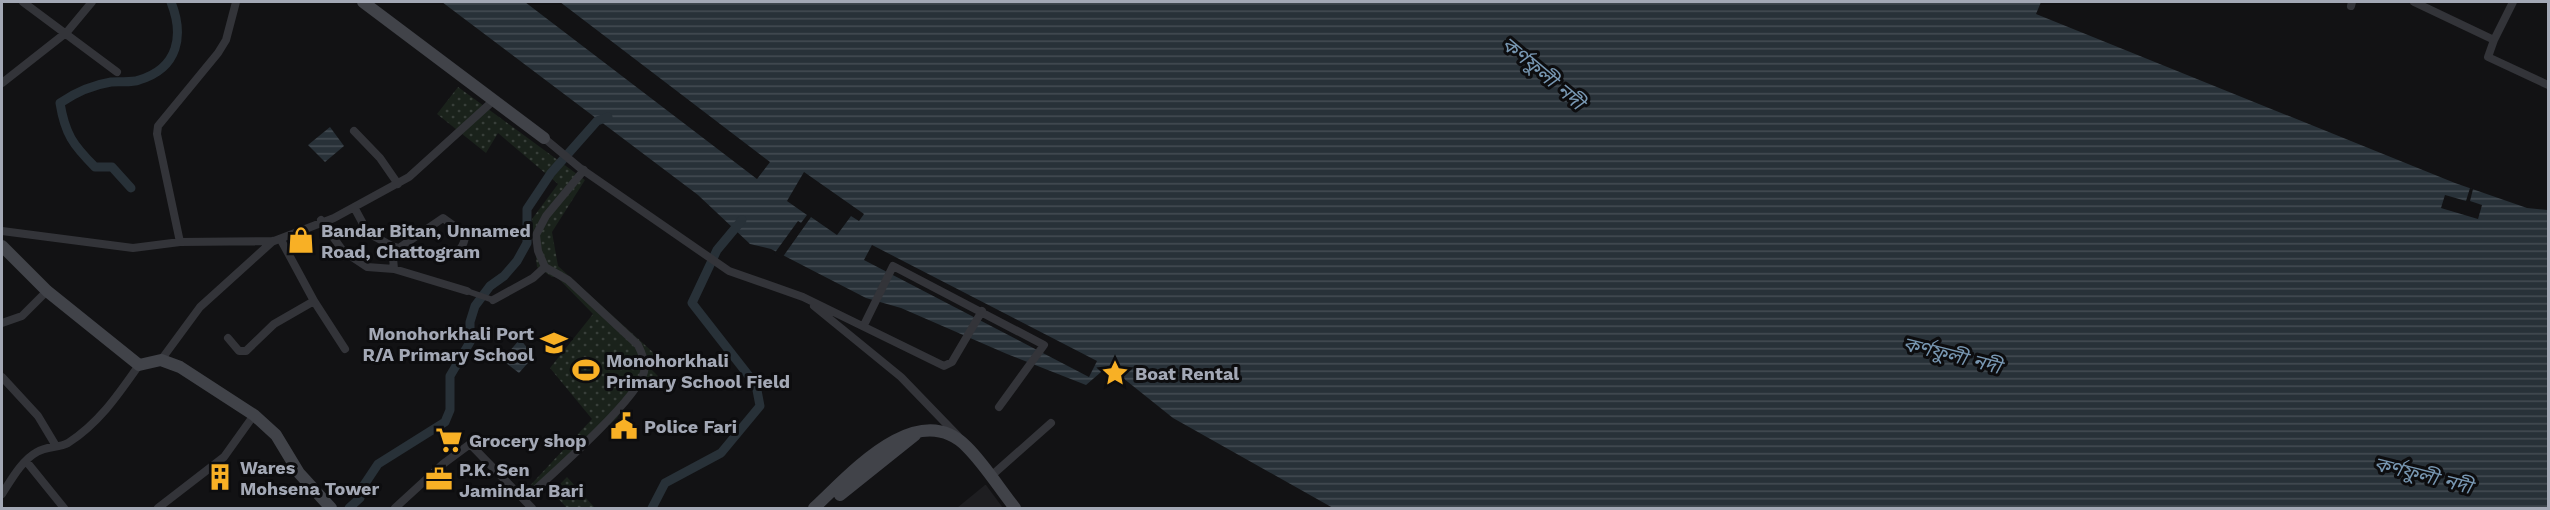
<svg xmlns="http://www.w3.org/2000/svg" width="2550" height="510" viewBox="0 0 2550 510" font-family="'Work Sans','Noto Sans Bengali',sans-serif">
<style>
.built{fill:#1e1e21}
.park{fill:url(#park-dots)}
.water{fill:url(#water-rules)}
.pier{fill:#121214}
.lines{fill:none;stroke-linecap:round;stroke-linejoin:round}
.canal{stroke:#283138;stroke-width:9}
.pedestrian{stroke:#333439;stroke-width:6}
.minor{stroke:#333439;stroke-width:8}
.secondary{stroke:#414349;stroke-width:12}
.labels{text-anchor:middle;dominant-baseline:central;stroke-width:6;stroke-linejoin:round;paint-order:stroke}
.poi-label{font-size:18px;font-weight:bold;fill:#a3a8b5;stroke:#0d0d0f;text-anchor:start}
.water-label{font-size:20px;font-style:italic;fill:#7897b2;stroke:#0d0d0f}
</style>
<defs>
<pattern id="park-dots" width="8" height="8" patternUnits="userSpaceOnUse" patternTransform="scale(1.5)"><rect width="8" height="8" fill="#1a221b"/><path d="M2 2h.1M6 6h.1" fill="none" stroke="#383f3a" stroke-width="1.8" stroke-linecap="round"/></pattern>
<pattern id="water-rules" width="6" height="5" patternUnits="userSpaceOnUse" patternTransform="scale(1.5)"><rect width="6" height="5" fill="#283138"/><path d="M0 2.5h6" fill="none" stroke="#444c53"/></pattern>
</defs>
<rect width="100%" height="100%" fill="#121214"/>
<path class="built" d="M986,485l17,23h-46l28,-23z"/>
<path class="park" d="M458,87l127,93 -33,52 6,34 98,89 -9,10 13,13 -26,12 -17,28 -86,79 -6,-6 67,-72 -42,-51 43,-54 -36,-37h-5l-15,-10 -5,-48 26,-35 -60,-51 -12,20 -49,-39z
M567,477l28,31h-28l-15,-16z"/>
<path class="water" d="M442,2h1599l-5,12 419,169 72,25 21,2v298h-1215l-160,-90 -65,-52 -22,19 -79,-31 -106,-46 -35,-10 -95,-49 -21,-5 -52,-49z
M330,127l14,19 -19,16 -17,-17z
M520,339l14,17 -15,17 -17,-13z"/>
<path class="pier" d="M525,2h35l210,160 -13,17z
M804,172l60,42 -5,7 -8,-5 -14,19 -26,-18 -29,41 -8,-4 24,-33 3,2 6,-8 -20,-14z
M2470,188l3,1 -3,12 12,4 -4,14 -37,-11 4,-13 21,6z
M872,245l225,116 -8,16 -225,-117z"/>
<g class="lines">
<path class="canal" d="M131,188l-19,-21h-17c-22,-22 -30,-33 -35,-64 16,-11 32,-18 51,-21 9,-1 20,1 28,-2 40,-12 45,-45 32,-78
M349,508l11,-10 2,-10 16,-24 67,-42 5,-12v-34l20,-34v-20l5,-16 15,-20 14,-10 13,-15 10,-18v-34l24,-36 46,-52 11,-4
M652,508l13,-25 56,-30 39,-47 -4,-21 -64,-82 25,-53 25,-30"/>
<path class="pedestrian" d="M467,291l26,9"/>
<path class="minor" d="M23,2l94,70
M2414,2l80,38 19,-38
M2351,6l1,-4
M2494,40l-6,17 60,28
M2,83l65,-51 25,-30
M354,131l26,27 18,26
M544,138l36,30 149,103 74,26 141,69 8,-4 30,-51
M354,207l14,26 24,13 2,23
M321,220l22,31 24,16 27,2 73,22
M2,231l131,17 47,-6 -23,-108 1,-8 60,-73 8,-13 10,-38
M281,240l33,61 31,48
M180,242l94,-1 60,-23 75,-41 85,-77
M392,246l7,2c22,5 59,22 66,-10l-8,-10 -14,-10 -44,30
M493,300l40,-22 12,-11
M814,306l87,71 57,59
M2,323l20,-7 25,-25
M864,325l29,-59 151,79 -45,62
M228,338l11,13h7l28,-27 40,-23
M161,360l39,-53 73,-66
M2,377l36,39 18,30
M26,461l38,47
M990,477l61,-54
M2,494c9,-14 20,-34 35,-42 9,-6 22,-4 31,-9 31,-20 50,-48 71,-78
M525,499c24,-22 113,-100 119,-127 2,-9 -2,-19 -6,-27l-70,-65 -23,-13 -7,-16 -2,-16 10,-19 38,-46
M158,508l66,-51 30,-42
M395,508l48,-44 27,-20 62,64"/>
<path class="secondary" d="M363,2l181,136
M2,246l45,45 92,74 22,-5 19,7 74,48 22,20 23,38 32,35
M840,495l75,-60
M814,508c35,-32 103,-112 153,-61 18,18 32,41 48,61"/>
</g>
<defs>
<symbol id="shop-bare" viewBox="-9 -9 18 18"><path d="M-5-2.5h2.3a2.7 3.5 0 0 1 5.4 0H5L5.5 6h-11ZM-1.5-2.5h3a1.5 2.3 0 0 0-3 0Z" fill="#f8b025" stroke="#0d0d0f" stroke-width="2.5" paint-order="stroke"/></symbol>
<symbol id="school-bare" viewBox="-9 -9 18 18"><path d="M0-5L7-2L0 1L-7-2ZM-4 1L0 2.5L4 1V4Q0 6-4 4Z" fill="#f8b025" stroke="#0d0d0f" stroke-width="2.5" paint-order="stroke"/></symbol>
<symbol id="stadium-bare" viewBox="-9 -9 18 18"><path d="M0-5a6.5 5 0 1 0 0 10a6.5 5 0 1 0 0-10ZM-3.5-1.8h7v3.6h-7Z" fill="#f8b025" stroke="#0d0d0f" stroke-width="2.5" paint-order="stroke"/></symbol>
<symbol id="sight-bare" viewBox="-9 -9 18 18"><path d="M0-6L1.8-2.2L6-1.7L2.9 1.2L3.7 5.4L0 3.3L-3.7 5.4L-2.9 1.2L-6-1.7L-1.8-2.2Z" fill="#f8b025" stroke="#0d0d0f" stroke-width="2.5" paint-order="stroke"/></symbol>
<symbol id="civic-bare" viewBox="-9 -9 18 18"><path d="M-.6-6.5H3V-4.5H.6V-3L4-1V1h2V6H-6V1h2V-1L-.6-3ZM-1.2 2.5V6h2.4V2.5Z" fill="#f8b025" stroke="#0d0d0f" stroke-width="2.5" paint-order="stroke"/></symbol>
<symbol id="supermarket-bare" viewBox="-9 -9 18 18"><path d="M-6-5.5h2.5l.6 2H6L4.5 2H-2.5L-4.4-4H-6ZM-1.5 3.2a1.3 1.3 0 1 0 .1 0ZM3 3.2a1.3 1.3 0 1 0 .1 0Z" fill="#f8b025" stroke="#0d0d0f" stroke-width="2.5" paint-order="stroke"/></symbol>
<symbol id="building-bare" viewBox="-9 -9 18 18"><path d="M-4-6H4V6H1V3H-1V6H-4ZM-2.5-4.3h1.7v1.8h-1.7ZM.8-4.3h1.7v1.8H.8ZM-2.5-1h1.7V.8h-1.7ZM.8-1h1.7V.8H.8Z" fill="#f8b025" stroke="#0d0d0f" stroke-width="2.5" paint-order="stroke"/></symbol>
<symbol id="office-bare" viewBox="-9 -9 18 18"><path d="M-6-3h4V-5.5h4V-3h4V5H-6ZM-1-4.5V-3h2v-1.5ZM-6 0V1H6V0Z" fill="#f8b025" stroke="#0d0d0f" stroke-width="2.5" paint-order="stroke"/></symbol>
</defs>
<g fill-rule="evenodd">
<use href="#shop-bare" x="282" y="221" width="38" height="38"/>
<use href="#school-bare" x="535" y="324" width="38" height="38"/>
<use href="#stadium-bare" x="567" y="351" width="38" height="38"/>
<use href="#sight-bare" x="1096" y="354" width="38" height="38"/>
<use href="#civic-bare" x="605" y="407" width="38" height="38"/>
<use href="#supermarket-bare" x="430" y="421" width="38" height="38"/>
<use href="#building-bare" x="201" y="458" width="38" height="38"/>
<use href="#office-bare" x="420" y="460" width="38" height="38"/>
</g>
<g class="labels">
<g class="poi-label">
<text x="321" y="230">Bandar Bitan, Unnamed<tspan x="321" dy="21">Road, Chattogram</tspan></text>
<text x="534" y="333" text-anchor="end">Monohorkhali Port<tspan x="534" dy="21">R/A Primary School</tspan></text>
<text x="606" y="360">Monohorkhali<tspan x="606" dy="21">Primary School Field</tspan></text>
<text x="1135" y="373">Boat Rental</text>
<text x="644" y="426">Police Fari</text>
<text x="469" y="440">Grocery shop</text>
<text x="240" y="467">Wares<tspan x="240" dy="21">Mohsena Tower</tspan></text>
<text x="459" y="469">P.K. Sen<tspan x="459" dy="21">Jamindar Bari</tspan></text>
</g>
<g class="water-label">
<text transform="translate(1543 73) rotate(40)">কর্ণফুলী নদী</text>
<text transform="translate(1952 355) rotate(14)">কর্ণফুলী নদী</text>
<text transform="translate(2423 475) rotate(14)">কর্ণফুলী নদী</text>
</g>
</g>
<rect width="2550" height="510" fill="none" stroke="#a3a8b5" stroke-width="6"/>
</svg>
